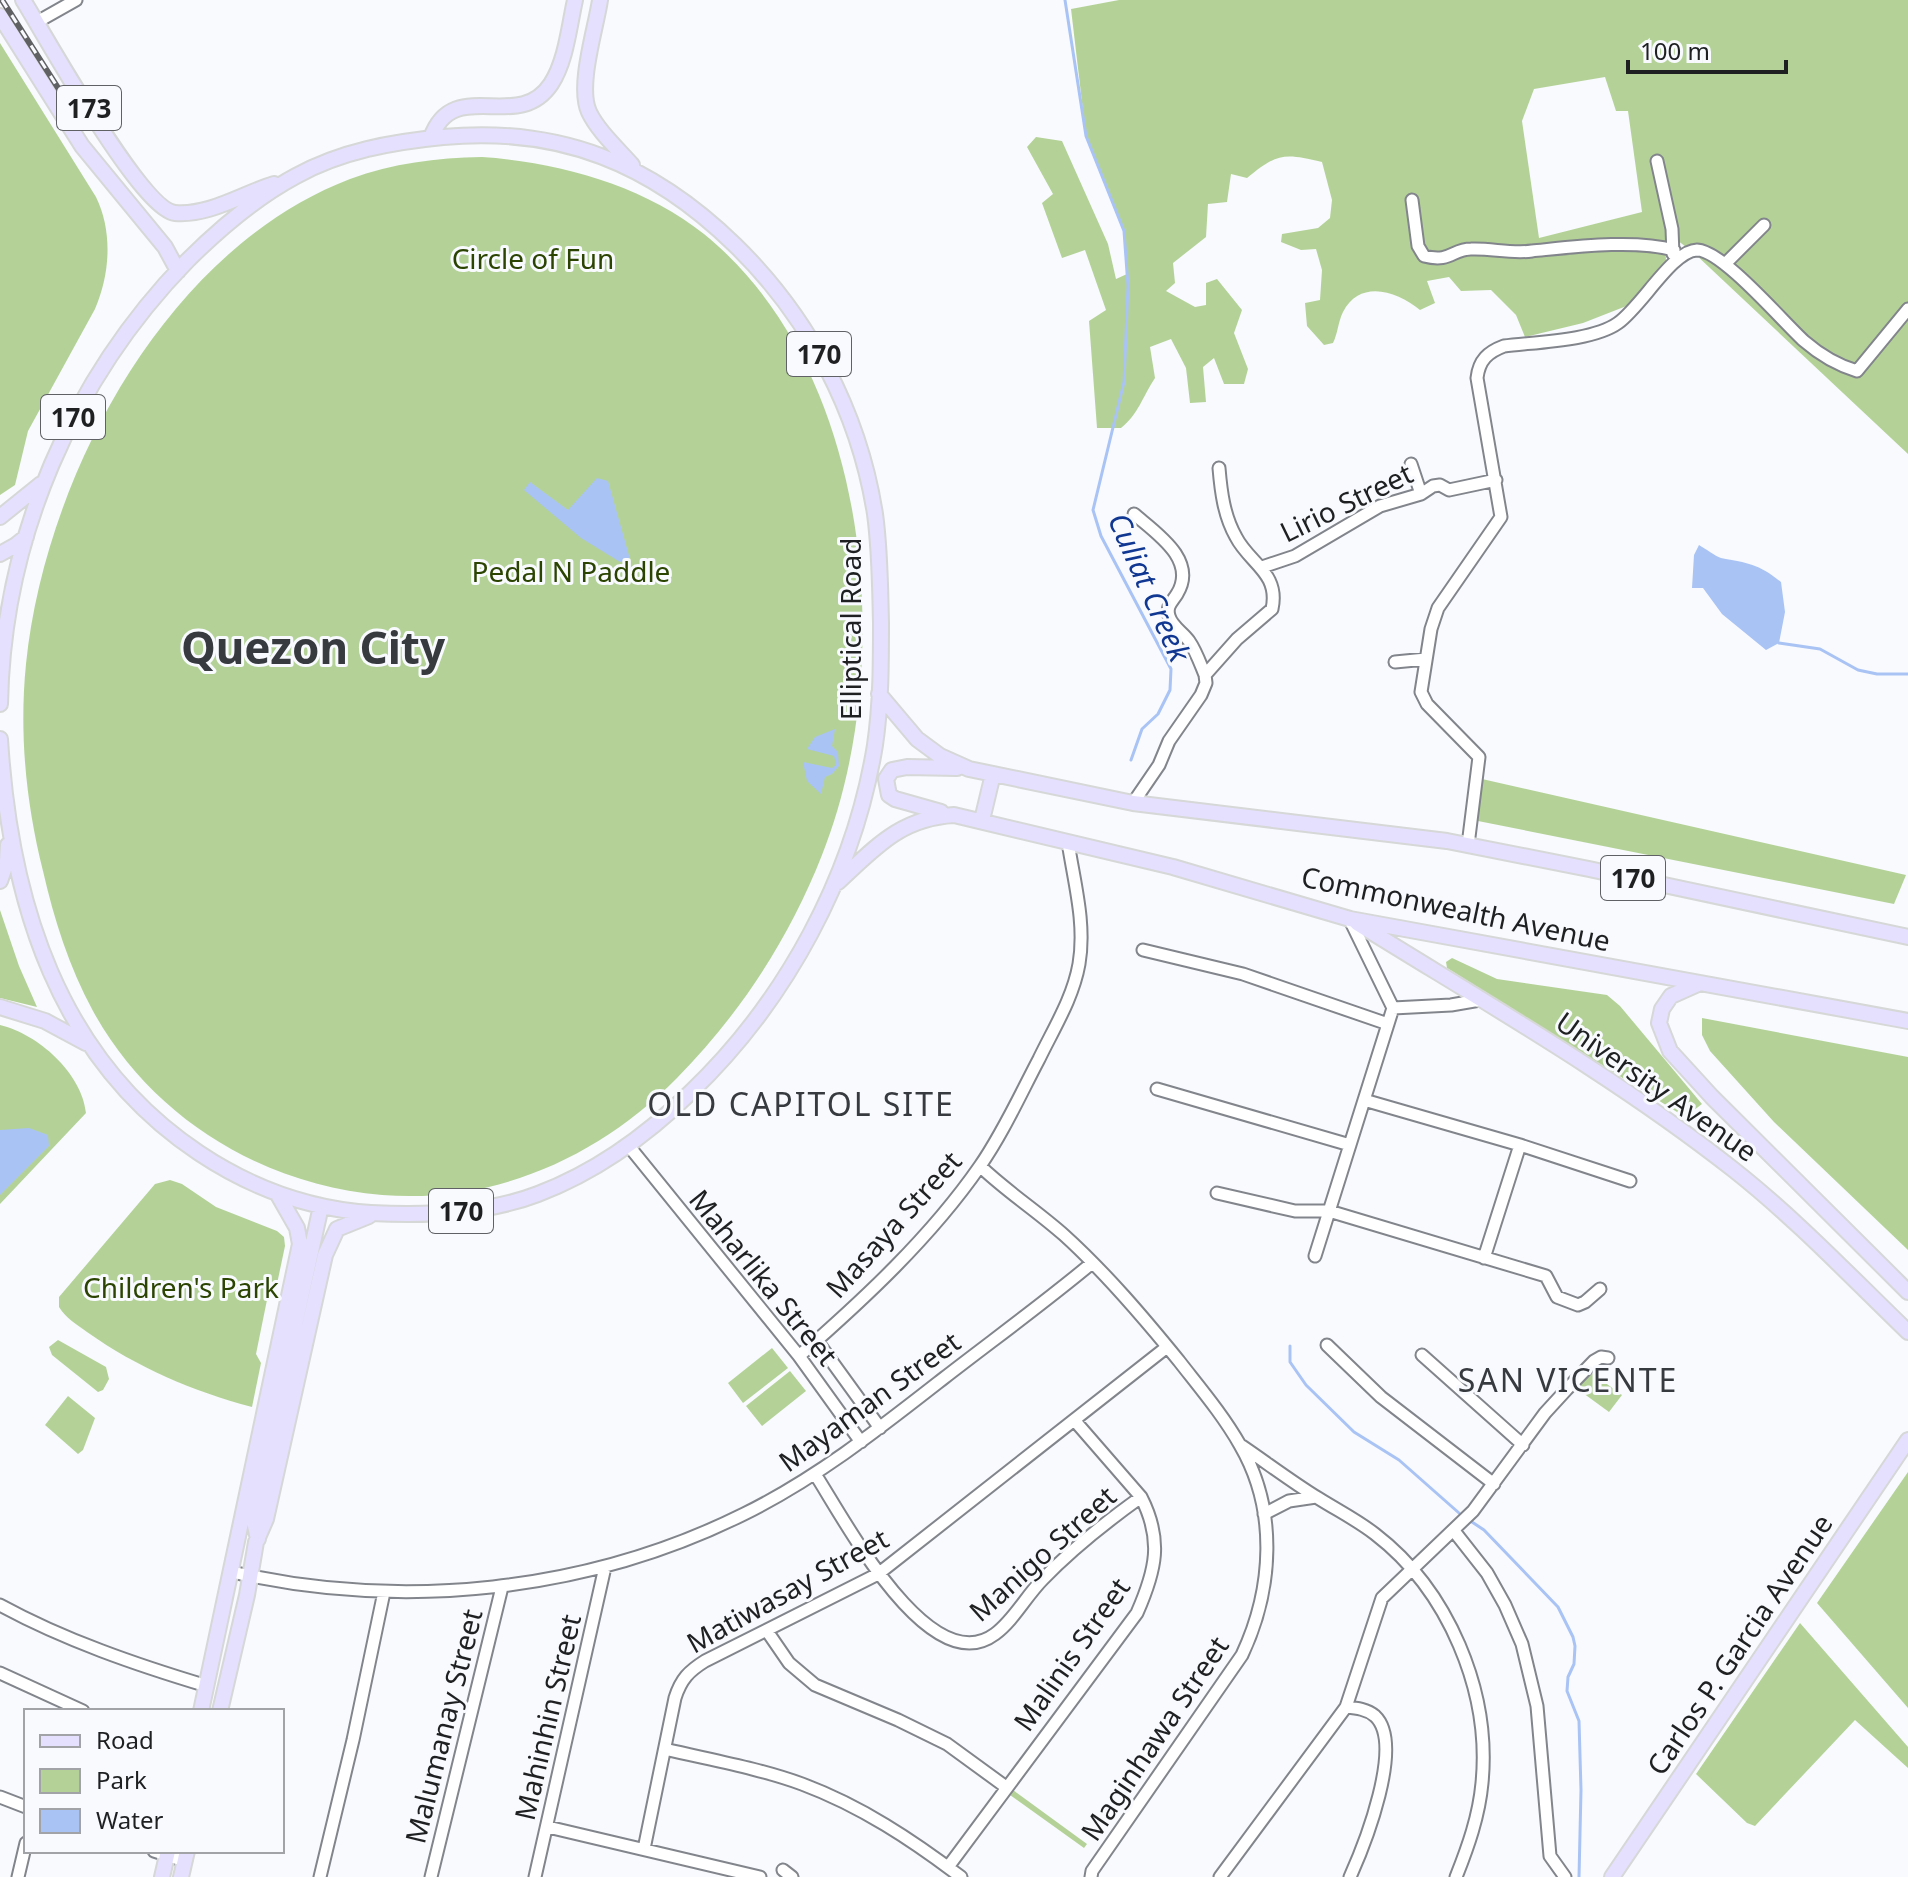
<svg xmlns="http://www.w3.org/2000/svg" width="1908" height="1877" viewBox="0 0 1908 1877" font-family="'Noto Sans',sans-serif">
<style>
.green{fill:#b4d297;fill-rule:evenodd}
.water{fill:#a9c3f4}
.lines{fill:none;stroke-linecap:round;stroke-linejoin:round}
.stream{stroke:#a9c3f4;stroke-width:3}
.minor-casing{stroke:#82858b;stroke-width:15}
.major-casing{stroke:#d6d7d7;stroke-width:18}
.minor{stroke:#fff;stroke-width:11}
.major{stroke:#e5e0fe;stroke-width:14}
.rail-casing{stroke:#5f6163;stroke-width:6}
.rail{stroke:#f8fafe;stroke-width:3;stroke-dasharray:9;stroke-linecap:butt}
.labels{text-anchor:middle;dominant-baseline:central;stroke-width:6;stroke-linejoin:round;paint-order:stroke}
.shield{fill:#f8fafe;stroke:#5f6164;stroke-width:2}
.shield-label{font-size:26px;font-weight:bold;fill:#1e2022}
.park-label{font-size:28px;fill:#2b4402;stroke:#f8fafe}
.street-label{font-size:28px;fill:#1e2022;stroke:#f8fafe}
.water-label{font-size:30px;font-style:italic;fill:#103791;stroke:#f8fafe}
.quarter-label{font-size:32px;letter-spacing:2px;fill:#373a3f;stroke:#f8fafe}
.town-label{font-size:44px;font-weight:bold;fill:#373a3f;stroke:#f8fafe}
</style>
<rect width="100%" height="100%" fill="#f8fafe"/>
<path class="green" d="M1119,0h789v454l-214,-201 -29,-22 1,30 -37,44 -46,18 -58,14 -9,-22 -25,-25 -30,1 -12,-14 -22,4 8,22 -15,7c-23,-19 -60,-31 -77,2 -5,10 -5,21 -10,31l-9,2 -17,-19 -2,-23 15,-3 2,-30 -6,-21 -15,1 -20,-8 1,-8 36,-6 12,-10 2,-18 -10,-38c-38,-9 -45,-9 -75,16l-16,-4 -4,28 -19,2 -2,33 -33,26 2,20 -9,8 29,16 11,-2v-22l11,-4 25,31 -8,23 14,36 -4,15h-20l-10,-26 -11,9 3,35 -16,1 -4,-35 -15,-29 -21,8 5,31c-12,18 -17,37 -34,50h-24l-8,-107 17,-11 -21,-60 -23,8 -20,-55 11,-9 -26,-47 9,-10 26,4 46,103 8,35 11,-5 -3,-43 -38,-95 -15,-127zM1605,77l11,34h12l14,101 -103,26 -17,-117 12,-32z
M0,43l96,154c17,35 14,77 -1,112l-67,122 -13,54 -15,10z
M482,157c76,5 161,28 222,77 168,136 194,430 118,621 -33,84 -82,159 -145,223 -78,79 -182,126 -295,117 -120,-10 -231,-78 -289,-184 -24,-44 -39,-92 -50,-140 -17,-68 -24,-137 -17,-207 19,-187 140,-415 324,-485 43,-16 86,-21 132,-22z
M1482,779l424,96 -12,29 -416,-83z
M0,910l19,56 18,41 -37,-9z
M1452,958l45,21 110,16 13,11 82,98 -17,13 -238,-149 -1,-6z
M1702,1018l206,39v193l-134,-128 -64,-71 -8,-16z
M0,1025c38,9 82,48 86,88l-86,91z
M170,1180l12,4 34,23 61,24 7,6 1,9 -8,38 -8,6 -13,64 5,9 -9,44c-60,-16 -114,-39 -165,-75 -11,-8 -21,-14 -28,-25v-10l96,-113z
M58,1340l48,27 3,12 -6,11 -5,2 -46,-37 -3,-8z
M772,1348l16,20 -45,35 -15,-20z
M1585,1368l37,27 -13,17 -37,-27z
M790,1371l16,20 -44,35 -16,-20z
M68,1396l27,22 -12,32 -5,4 -33,-29z
M1908,1472v236l-91,-105z
M1800,1623l108,124v21l-53,-48 -100,106 -8,-3 -51,-49z
M1013,1790l74,54 -3,4 -74,-53z"/>
<path class="water" d="M597,478l11,3 22,78 -10,3 -39,-24 -57,-48 6,-8 38,28z
M1699,545c7,4 16,11 22,13 27,5 38,6 60,24l4,30 -6,31 -13,7 -44,-36 -19,-26h-11l2,-33z
M835,729l-3,17 6,6 1,14 -7,8 -7,3 -4,17 -14,-13 -4,-19 29,6 4,-3 -2,-9 -27,-7 8,-12z
M29,1128l19,7 1,11 -49,49v-65z"/>
<g class="lines">
<path class="stream" d="M1065,0l21,136 38,95 4,55 -4,96 -31,128 8,26 70,133 -1,21 -12,24 -16,15 -11,31
M1779,643l41,6 38,21 19,4h31
M1290,1346v16l16,23 48,47 45,28 60,53
M1472,1522l12,8 74,77 15,30 2,9 -1,18 -6,13 -1,14 12,30 2,69 -2,87"/>
<defs>
<path id="minor" d="M37,22l39,-22
M1657,161l15,68 1,25
M1412,200l6,46 6,10c27,7 28,-7 47,-7 20,-1 40,5 61,2 41,-4 102,-12 142,-1
M1725,264l39,-39
M1411,464l10,30
M1134,514c22,19 64,46 43,80 -5,8 -11,12 -8,22 3,11 14,16 20,25 7,10 11,22 16,34
M1262,567l33,-11 85,-50 41,-12 12,-8 7,-1 9,5 47,-10
M1395,662l31,-3
M1133,803l26,-38 10,-24 32,-46 5,-12 -1,-8 32,-36 35,-30c8,-36 -23,-46 -36,-72 -12,-21 -15,-45 -17,-69
M1468,845l11,-88 -52,-53 -6,-12 10,-63 7,-21 63,-91 -24,-139c2,-18 11,-26 27,-32 31,-4 89,-5 114,-23 24,-17 54,-72 79,-73 25,0 86,72 107,91 15,13 33,24 53,30l51,-62
M1143,950l100,24 145,50
M1393,1008l58,-3 29,-5
M1157,1089l193,56
M1364,1100l156,45 110,36
M628,1145l171,211 62,86
M980,1166c26,25 57,45 84,69 42,38 80,83 115,126 21,27 44,54 61,84 38,65 33,144 2,210l-150,216 -1,6
M1217,1193l78,18h34l217,65 11,21 21,8 7,-3 15,-13
M1315,1256l78,-248 -43,-88
M1484,1258l36,-113
M817,1341l63,87
M1327,1345l54,52 113,87
M1422,1355l101,90
M799,1356c65,-57 131,-118 181,-190 23,-33 40,-71 59,-107 15,-31 34,-61 40,-95 7,-41 -5,-82 -11,-122
M1242,1446c25,17 50,36 76,52 19,12 39,22 57,36 73,56 116,157 107,249 -3,33 -14,64 -26,94
M815,1474c27,41 114,209 180,160 19,-14 31,-38 48,-55 30,-31 63,-57 98,-82
M1264,1514l25,-13 27,-4
M1454,1531l33,42 18,32 17,39 15,62 13,150 15,21
M232,1572c171,39 355,20 512,-58 73,-36 136,-86 200,-136 49,-38 100,-75 148,-115
M0,1605c64,35 137,60 207,81
M767,1631l22,32 26,22 83,35 49,24 59,43
M0,1673l83,38
M1346,1707c10,1 21,2 29,9 30,28 -11,130 -25,161
M665,1749c46,11 93,19 137,35 59,22 110,56 159,93
M0,1797l26,10
M548,1827l212,50
M644,1849l31,-151c6,-19 14,-27 30,-37l173,-87 289,-227
M154,1851l31,10
M948,1867l189,-254c19,-43 26,-73 4,-116l-66,-76
M783,1870l9,7
M18,1877l8,-34
M320,1877l33,-137 31,-148
M431,1877l71,-290
M535,1877l70,-310
M1220,1877l126,-170 36,-109 91,-87 72,-98 22,-24 27,-28 7,-4 7,1"/>
<path id="major" d="M23,0c22,35 118,210 152,213 34,3 67,-19 99,-29
M600,0c-4,28 -23,86 -11,112 9,19 29,37 43,53
M0,16l82,130 83,101 13,24
M431,138c22,-63 87,-4 120,-54 15,-23 18,-57 24,-84
M0,517l41,-33
M0,554l16,-9 10,-8
M879,694l38,45 23,17 29,13 164,34 314,38 142,28 319,68
M0,704c3,-165 72,-325 187,-443 32,-32 68,-63 109,-85 45,-25 96,-34 147,-39 117,-11 209,27 292,108 74,72 124,167 140,269 5,36 5,72 6,108 0,40 0,82 -6,123 -21,130 -89,256 -184,347 -44,43 -95,80 -153,102 -52,20 -112,22 -167,19 -62,-4 -121,-26 -172,-60 -141,-94 -189,-252 -199,-414
M941,812l-46,-13 -6,-4 -3,-16 6,-9 15,-3 50,1
M982,820l11,-46
M0,881l7,-20 1,-16
M838,882c37,-34 62,-64 116,-67l219,52 177,52 558,102
M1357,923c127,79 259,154 377,247 62,49 117,107 174,162
M1700,983l-29,13 -9,13 -3,14 11,28 42,46 196,195
M0,1007l45,14 41,22
M258,1539l-5,-22 68,-311
M201,1711l99,-467 -3,-16 -20,-35
M220,1711l27,-116 9,-53 10,-23 59,-264 12,-26 32,-13
M162,1877l6,-26
M181,1877l6,-26
M1612,1877l296,-437"/>
</defs>
<use href="#minor" class="minor-casing"/>
<use href="#major" class="major-casing"/>
<use href="#minor" class="minor"/>
<use href="#major" class="major"/>
<defs>
<path id="rail" d="M2,0l65,102"/>
</defs>
<use href="#rail" class="rail-casing"/>
<use href="#rail" class="rail"/>
</g>
<g class="labels">
<g class="shield">
<rect x="57" y="86" width="64" height="44" rx="6"/>
<rect x="787" y="332" width="64" height="44" rx="6"/>
<rect x="41" y="395" width="64" height="44" rx="6"/>
<rect x="1601" y="856" width="64" height="44" rx="6"/>
<rect x="429" y="1189" width="64" height="44" rx="6"/>
</g>
<g class="shield-label">
<text x="89" y="108">173</text>
<text x="819" y="354">170</text>
<text x="73" y="417">170</text>
<text x="1633" y="878">170</text>
<text x="461" y="1211">170</text>
</g>
<g class="park-label">
<text x="533" y="258">Circle of Fun</text>
<text x="571" y="571">Pedal N Paddle</text>
<text x="181" y="1287">Children's Park</text>
</g>
<g class="street-label">
<text transform="translate(1346 502) rotate(-26)">Lirio Street</text>
<text transform="translate(850 629) rotate(-90)">Elliptical Road</text>
<text transform="translate(1456 908) rotate(12)">Commonwealth Avenue</text>
<text transform="translate(1657 1086) rotate(35)">University Avenue</text>
<text transform="translate(893 1224) rotate(-48)">Masaya Street</text>
<text transform="translate(764 1277) rotate(51)">Maharlika Street</text>
<text transform="translate(869 1401) rotate(-36)">Mayaman Street</text>
<text transform="translate(1042 1553) rotate(-42)">Manigo Street</text>
<text transform="translate(787 1590) rotate(-29)">Matiwasay Street</text>
<text transform="translate(1739 1644) rotate(-56)">Carlos P. Garcia Avenue</text>
<text transform="translate(1071 1654) rotate(-55)">Malinis Street</text>
<text transform="translate(547 1717) rotate(-77)">Mahinhin Street</text>
<text transform="translate(443 1726) rotate(-76)">Malumanay Street</text>
<text transform="translate(1154 1738) rotate(-56)">Maginhawa Street</text>
</g>
<g class="water-label">
<text transform="translate(1150 587) rotate(66)">Culiat Creek</text>
</g>
<g class="quarter-label">
<text x="801" y="1103">OLD CAPITOL SITE</text>
<text x="1568" y="1379">SAN VICENTE</text>
</g>
<g class="town-label">
<text x="313" y="647">Quezon City</text>
</g>
</g>
<rect x="24" y="1709" width="260" height="144" fill="#f8fafe" stroke="#a1a3a6" stroke-width="2"/>
<rect x="40" y="1735" width="40" height="12" fill="#e5e0fe" stroke="#a1a3a6" stroke-width="2"/>
<text x="96" y="1749" font-size="24" fill="#1e2022">Road</text>
<rect x="40" y="1769" width="40" height="24" fill="#b4d297" stroke="#a1a3a6" stroke-width="2"/>
<text x="96" y="1789" font-size="24" fill="#1e2022">Park</text>
<rect x="40" y="1809" width="40" height="24" fill="#a9c3f4" stroke="#a1a3a6" stroke-width="2"/>
<text x="96" y="1829" font-size="24" fill="#1e2022">Water</text>
<path d="M1628 60v12h158v-12" fill="none" stroke="#1e2022" stroke-width="4"/>
<text x="1640" y="60" font-size="24" fill="#1e2022" stroke="#f8fafe" stroke-width="6" paint-order="stroke">100 m</text>
</svg>
